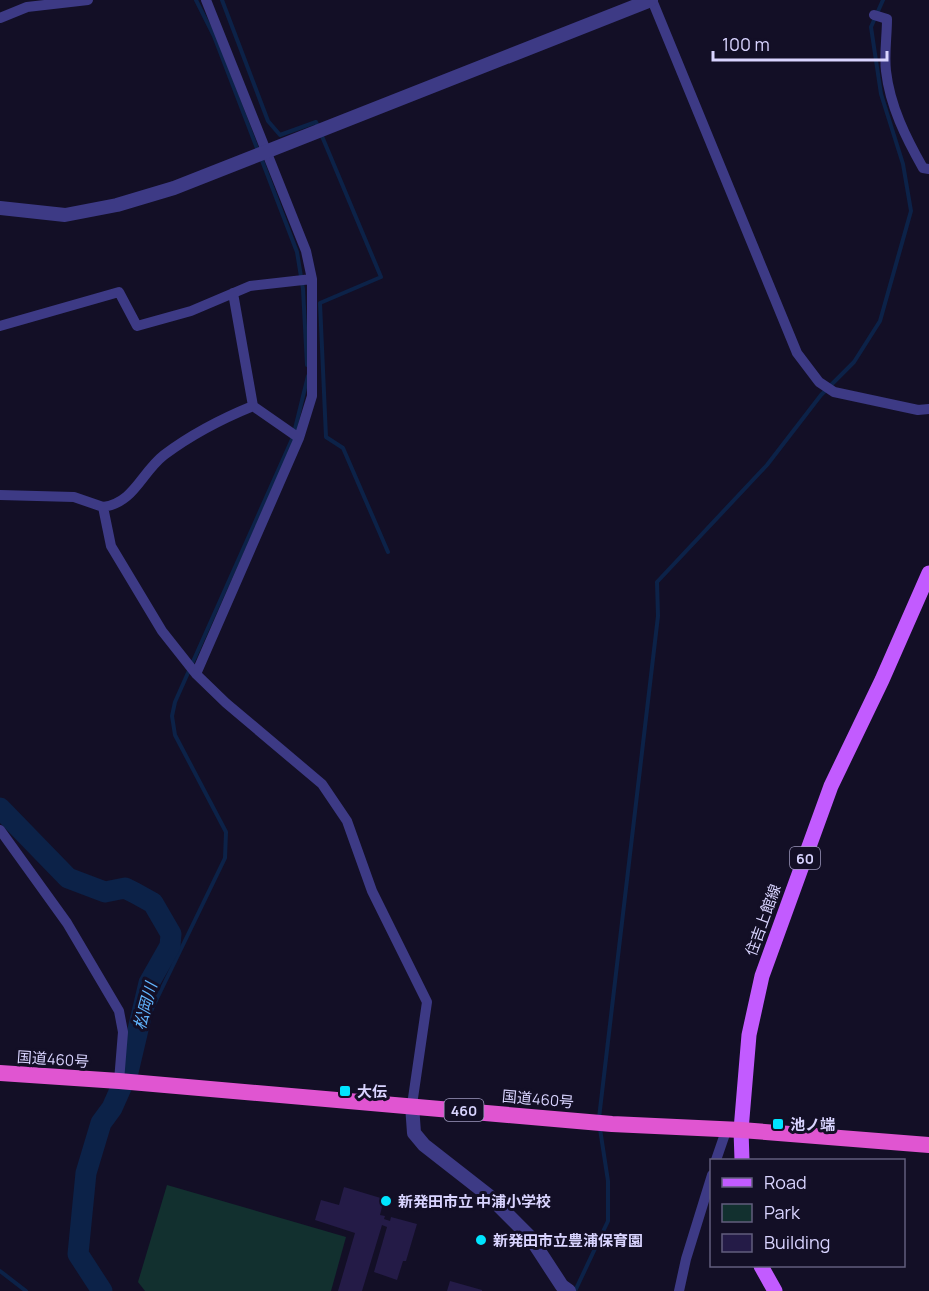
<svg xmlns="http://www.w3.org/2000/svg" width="929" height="1291" viewBox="0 0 929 1291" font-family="Manrope,'Noto Sans JP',sans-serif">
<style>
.green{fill:#12302f}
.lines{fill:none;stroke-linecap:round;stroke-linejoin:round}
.stream{stroke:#0c2248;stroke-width:4}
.river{stroke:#0c2248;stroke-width:21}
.building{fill:#241b47}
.minor{stroke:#3d3a85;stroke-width:10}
.tertiary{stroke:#3d3a85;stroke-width:14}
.primary{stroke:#c25bff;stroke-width:15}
.trunk{stroke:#e055d1;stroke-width:16}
.poi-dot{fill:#00e5ff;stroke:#130f26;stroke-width:2}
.labels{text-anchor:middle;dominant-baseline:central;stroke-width:6;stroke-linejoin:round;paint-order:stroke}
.shield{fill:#130f26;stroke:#9e99be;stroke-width:1.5}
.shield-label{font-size:14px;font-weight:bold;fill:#d9d4ff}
.street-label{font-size:15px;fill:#d9d4ff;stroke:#130f26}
.poi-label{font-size:15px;font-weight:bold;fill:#d9d4ff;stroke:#130f26;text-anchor:start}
.water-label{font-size:16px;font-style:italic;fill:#62b6ff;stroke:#130f26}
</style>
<rect width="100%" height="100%" fill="#130f26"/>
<path class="green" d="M167,1185l179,52 -15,54h-186l-7,-9z"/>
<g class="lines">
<path class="stream" d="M196,0l18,36 44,115
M222,0l46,121 12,14 36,-13 65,155 -61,26 6,134 17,11 45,104
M261,158l36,94 6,37 4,76
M136,1033l14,-20 75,-155 1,-26 -51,-97 -3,-19 3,-14 118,-265 15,-61
M599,1118l59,-502 -1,-34 110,-117 54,-70 33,-33 26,-41 31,-110 -8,-47 -22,-70 -10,-67 12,-27
M0,1271l26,20
M575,1291l33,-70v-40l-8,-52"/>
<path class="river" d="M0,808l68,70 37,14 20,-4 10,5 18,10 18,31 -1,12 -21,37 -21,89 -16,36 -11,15 -15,50 -8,81 24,37"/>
</g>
<path class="building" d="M344,1187l40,12 -4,16 5,1 -1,3 6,2 1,-4 26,7 -11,37h-3l-6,19 -23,-8 13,-45 -5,-2 -20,66h-24l17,-58 -40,-13 6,-20 18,5z
M450,1281l32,9v1h-35z"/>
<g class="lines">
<path class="minor" d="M652,0l145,353 22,29 15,10 84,18 11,-1
M874,15l13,4c0,17 -3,35 -1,52 4,35 20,67 37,97l6,1
M0,18l27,-11 61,-7
M233,293l20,113
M0,326l119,-34 18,34 54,-15 59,-25 62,-7
M0,495l74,2 29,10 8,39 51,85 34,43 30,29 96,81 25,37 25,70 55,111 -15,103
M103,507c31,-4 38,-34 61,-52 28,-21 57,-36 89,-49l46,32
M196,674l103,-236 13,-42v-117l-6,-28 -100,-251
M0,830l67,93 52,88 4,21 -4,49
M716,1160l10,-29
M679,1291l7,-32 26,-84"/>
<path class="tertiary" d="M0,208l65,7 52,-10 57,-17 477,-188
M412,1105l2,28 10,12 64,50 42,42 32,49 7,5"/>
<path class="primary" d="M742,1160l-1,-30 8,-95 13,-59 69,-190 51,-106 47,-107
M761,1266l14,25"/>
<path class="trunk" d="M0,1073l119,8 493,43 129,6 188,15"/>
</g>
<g class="poi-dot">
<rect x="339" y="1085" width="12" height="12" rx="3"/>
<rect x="772" y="1118" width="12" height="12" rx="3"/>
<circle cx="386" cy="1201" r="6"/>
<circle cx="481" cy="1240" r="6"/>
</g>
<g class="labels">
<g class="shield">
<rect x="790" y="847" width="30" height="22" rx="4.5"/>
<rect x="444.5" y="1099" width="39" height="22" rx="4.5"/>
</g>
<g class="shield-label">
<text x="805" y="858">60</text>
<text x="464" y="1110">460</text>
</g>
<g class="street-label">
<text transform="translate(763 920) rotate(-70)">住吉上館線</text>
<text transform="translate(53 1059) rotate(4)">国道460号</text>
<text transform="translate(538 1099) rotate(5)">国道460号</text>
</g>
<g class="poi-label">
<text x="357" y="1091">大伝</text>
<text x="790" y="1124">池ノ端</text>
<text x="398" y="1201">新発田市立 中浦小学校</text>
<text x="493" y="1240">新発田市立豊浦保育園</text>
</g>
<g class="water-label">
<text transform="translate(145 1006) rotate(-75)">松岡川</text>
</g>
</g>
<rect x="710" y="1159" width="195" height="108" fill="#130f26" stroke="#625e7d" stroke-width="1.5"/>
<rect x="722" y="1178" width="30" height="9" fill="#c25bff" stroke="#625e7d" stroke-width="1.5"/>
<text x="764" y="1189" font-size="18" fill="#d9d4ff">Road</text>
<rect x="722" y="1204" width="30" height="18" fill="#12302f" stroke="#625e7d" stroke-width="1.5"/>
<text x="764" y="1219" font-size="18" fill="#d9d4ff">Park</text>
<rect x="722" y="1234" width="30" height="18" fill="#241b47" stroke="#625e7d" stroke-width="1.5"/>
<text x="764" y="1249" font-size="18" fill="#d9d4ff">Building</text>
<path d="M713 51v9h174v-9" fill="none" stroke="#d9d4ff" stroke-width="3"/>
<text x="722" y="51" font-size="18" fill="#d9d4ff" stroke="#130f26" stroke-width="4.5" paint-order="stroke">100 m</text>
</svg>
